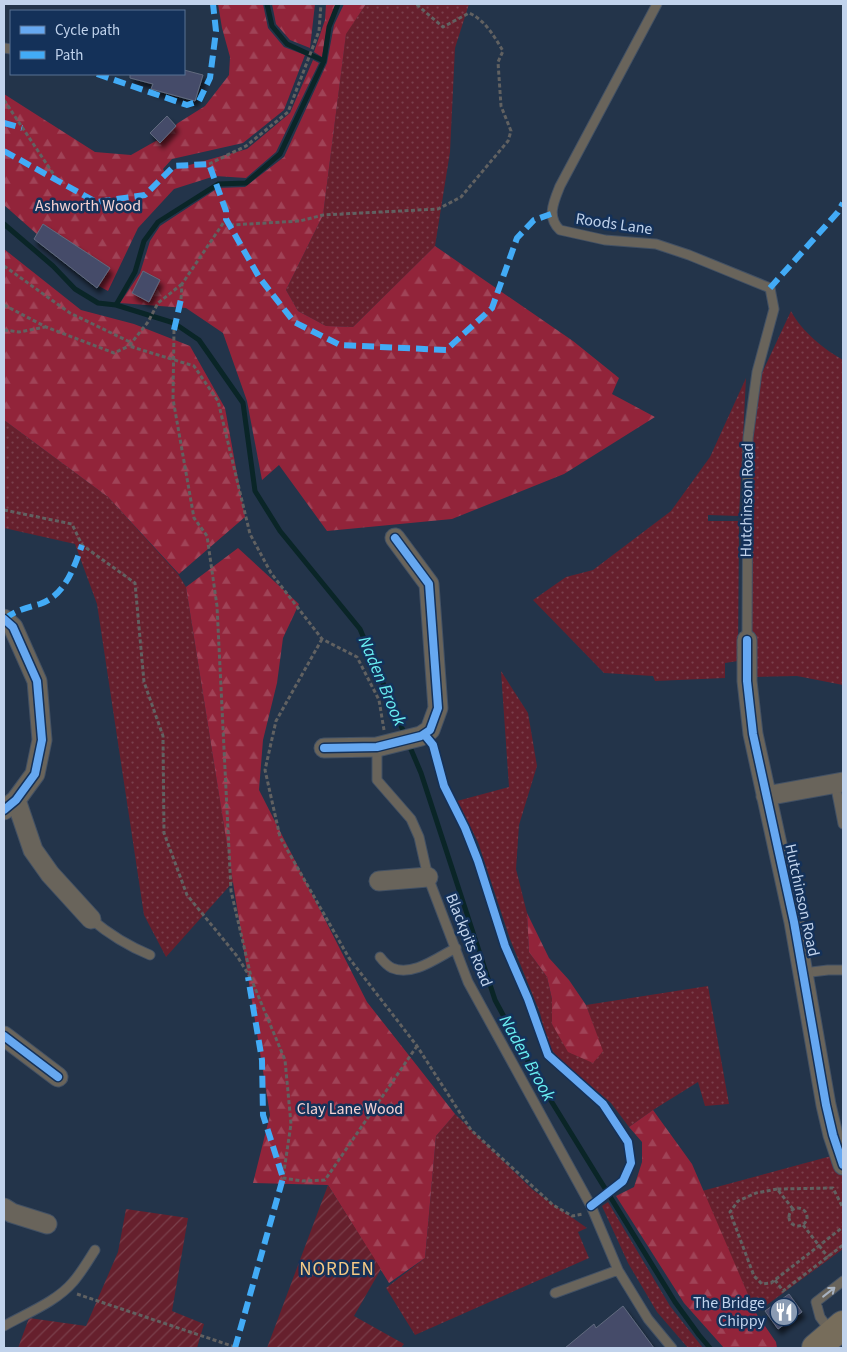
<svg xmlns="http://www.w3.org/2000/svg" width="847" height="1352" viewBox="0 0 847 1352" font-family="'Source Sans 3',sans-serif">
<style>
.grass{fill:url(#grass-dots)}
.forest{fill:url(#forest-firs)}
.garden{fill:url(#garden-furrows)}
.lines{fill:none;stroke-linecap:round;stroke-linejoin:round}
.stream{stroke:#0a2527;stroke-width:5}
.building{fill:#444b69;stroke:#616a7e;filter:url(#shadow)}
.lane-casing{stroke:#435164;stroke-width:11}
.street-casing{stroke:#435164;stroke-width:21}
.primary-casing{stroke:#435164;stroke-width:30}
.path{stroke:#616161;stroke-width:3;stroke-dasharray:4 2.5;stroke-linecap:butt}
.lane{stroke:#69645b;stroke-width:9}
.street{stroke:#69645b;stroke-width:19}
.primary{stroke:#776d5b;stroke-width:28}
.quiet{stroke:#42abf6;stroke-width:6;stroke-dasharray:12 6;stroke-linecap:butt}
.cycleway-casing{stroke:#143159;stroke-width:11}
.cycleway{stroke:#66a8f1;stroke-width:8}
.oneway{stroke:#a7b2c0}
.labels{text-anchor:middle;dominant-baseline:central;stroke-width:5;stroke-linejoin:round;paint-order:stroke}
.park-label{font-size:16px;fill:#f5d2d2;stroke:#143159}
.street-label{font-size:16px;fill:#c1d3ec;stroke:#143159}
.poi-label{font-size:16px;fill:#c1d3ec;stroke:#143159;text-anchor:end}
.water-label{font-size:18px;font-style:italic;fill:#69eef2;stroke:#143159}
.quarter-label{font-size:19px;letter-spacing:1px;fill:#f6c985;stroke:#143159}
</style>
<defs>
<pattern id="grass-dots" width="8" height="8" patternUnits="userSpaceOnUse" patternTransform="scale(1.25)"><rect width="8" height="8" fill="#66202d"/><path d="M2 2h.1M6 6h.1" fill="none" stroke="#7a404c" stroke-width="1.8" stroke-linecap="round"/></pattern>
<pattern id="forest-firs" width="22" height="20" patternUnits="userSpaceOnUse" patternTransform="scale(1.25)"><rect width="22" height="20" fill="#92243a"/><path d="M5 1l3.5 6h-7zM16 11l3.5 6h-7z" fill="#a04357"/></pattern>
<pattern id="garden-furrows" width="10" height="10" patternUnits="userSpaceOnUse" patternTransform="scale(1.25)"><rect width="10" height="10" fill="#66202d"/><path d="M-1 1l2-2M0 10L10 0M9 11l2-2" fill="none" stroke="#7a404c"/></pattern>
<filter id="shadow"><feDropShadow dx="3" dy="5.5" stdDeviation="2.5" flood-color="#0009"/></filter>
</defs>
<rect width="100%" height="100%" fill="#23344a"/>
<path class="grass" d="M366,4h103l-14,44 -5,104 -15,94 -82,81 -27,-1 -28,-15 -12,-21 37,-75 23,-182z
M791,311c11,21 33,38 52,49v325l-46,-9 -45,1v-232l3,-38 7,-34z
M746,378l-7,138 -31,-1v6h31l-1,140 -13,2v15l-70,3 -2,-5 -49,-3 -71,-73 33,-23 27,-7 78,-59 39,-54z
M4,420l104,77 70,77 8,13 47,295 -67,75 -22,-42 -47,-311 -22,-60 -71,-16z
M501,671l27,42 9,53 -18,59 -3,44 11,44 2,39 18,25 5,22v25l50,27 -16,-46 122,-19 21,118 -24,2 -7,-24 -45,28 -24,17 -18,-24 -53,-45 -11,-14 -7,-31 -30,-74 -32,-97 -21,-41 52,-14z
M455,1114l78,76 54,38 -9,4 11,26 -174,77 -29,-47 39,-30 11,-122z
M835,1155l8,16v78l-87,64 -54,-122z
M608,1202l62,104 33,42h-15l-31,-36 -29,-49 -26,-57z"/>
<path class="forest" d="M218,4h45l5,24 16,19 21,8 -21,55 -41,33 -71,16 -9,10 4,7 8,-7 72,-20 43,-36 23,-53 6,3 -43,89 -30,26 -31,-2 -41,13 -36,39 -30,63 -17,-9 -87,-77v-111l91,58 36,3 30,-17 17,-15 27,-17 24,-31 1,-18 -8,-29z
M272,4h43l-5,44 -20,-8 -14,-16z
M326,4h11l-10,24 -5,29 -8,-5 11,-32z
M344,4h22l-20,30 -23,181 -37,75 12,21 28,15 27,1 82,-81 138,95 46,37 -7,16 43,23 -91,57 -112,45 -125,12 -48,-66 -17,15 -15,-79 -24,-68 -37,-25 -66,-5 20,-30 10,-32 10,-15 58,-38 27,-1 39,-30 43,-94 7,-38z
M4,249l77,61 53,14 56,22 35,62 20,109 -66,57 -71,-77 -104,-77z
M238,548l61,56 -16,34 -6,45 -14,57 -4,50 108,212 88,112 -19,22 -11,122 -36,25 -61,-98 -75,-2 17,-68 -84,-528z
M527,913l22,45 20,22 17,25 17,46 -10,12 -25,-11 -16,-28v-25l-5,-22 -18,-25z
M653,1110l39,54 64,149 20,29 1,6h-53l-40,-45 -68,-107 18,-9 8,-25v-20l-13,-15z"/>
<path class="garden" d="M328,1185l53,84 -27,47 50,28 -3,4h-134z
M126,1209l62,9 -16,93 32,13 -7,24h-179l11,-30 57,8 32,-74z"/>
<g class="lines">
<path class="stream" d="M267,4l5,22 15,18 37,17
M4,224l49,42 22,23 23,14 18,2 58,18 25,17 44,63 12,88 25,40 80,98 61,144 74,227 42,78 138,224 24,33 11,13
M116,305l19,-33 9,-31 14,-19 60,-38 28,-1 34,-29 44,-93 5,-34 9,-23"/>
</g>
<path class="building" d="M184,70l19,5 -8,26 -44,-12 2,-5 -23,-6v-4h54z
M167,116l9,10 -16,17 -10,-10z
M43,224l67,44 -13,20 -63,-49z
M143,271l17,9 -11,22 -17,-9z
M789,1294l13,18 -24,17 -13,-18z
M623,1306l31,42h-89l29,-24 2,4z"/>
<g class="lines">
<defs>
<path id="lane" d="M657,4l-97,182c-6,15 -14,31 0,44l45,10 51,4 33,11 81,33 4,21 -17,63 -9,66 -1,202
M4,48l7,1
M377,747v33l34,39 8,18 9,40 40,105 123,224 27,64 30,49 24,29
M835,783l8,41
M91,919c19,16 37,27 59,36
M380,957c3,4 8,9 12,11 21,9 46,-11 64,-20
M803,973l25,-3h15
M555,1293l63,-23
M4,1326c23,-13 52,-24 69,-44 8,-9 15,-21 22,-32
M831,1332l-11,-15 -4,-15 27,-21"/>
<path id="street" d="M4,619l9,8 24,54 5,59 -7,34 -19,26 -12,10
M747,640v41l6,53 41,188 32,183 7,30 10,30
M324,748l53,-1 44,-11 9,-6 8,-22 -9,-124 -34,-46
M766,796l77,-14
M16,800l17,50 17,24 41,45
M379,881l49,-4
M4,1036l54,41
M4,1208l8,5 35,11"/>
<path id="primary" d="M816,1348l27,-23"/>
</defs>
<use href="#lane" class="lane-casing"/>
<use href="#street" class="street-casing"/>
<use href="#primary" class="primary-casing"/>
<path class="path" d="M4,100l54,81
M209,164l37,-18 42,-34 31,-81 2,-27
M230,225l70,-4 23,-6 115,-6 23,-12 47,-56 3,-10 -10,-25 -3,-44 5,-11c-9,-15 -18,-31 -34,-38l-26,14 -27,-23
M4,266l66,47 62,30
M182,284l-24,19 -10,19 -19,24 65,20 24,35 32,133 21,39 51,66 35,18 22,43 5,30
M181,299l1,-15 44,-65
M4,305l42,22 68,26 15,-7
M4,330l15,2 26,-5
M174,330l-1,69 21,119 13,18 10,70 14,285 21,90 33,79 6,64 -8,54 19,3 23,-1 92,-134
M4,510l68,14 10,21 53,38 9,99 19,54 1,97 23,62 50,61 13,21
M322,639l-46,82 -11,49 15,67 69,121 68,88 54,84 82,75 19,11 11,-2
M777,1189l-21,4 -18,8 -8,11 24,64 8,8 9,-1 72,-56
M789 1217a9 9 0 1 1 18 0a9 9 0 1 1-18 0Z
M793,1209l-16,-20 56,-1 10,20
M803,1225l25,32
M775,1280l8,11 60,-46
M77,1294l158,53"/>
<use href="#lane" class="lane"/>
<use href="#street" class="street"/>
<use href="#primary" class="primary"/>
<path class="quiet" d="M97,74l90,31 12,-4 11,-23 6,-47 -3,-27
M4,123l18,5
M4,151l92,51 49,-7 29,-29 35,-2 17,47v8l33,58 35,45 46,23 106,5 46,-42 25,-70 17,-18 17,-6
M770,288l68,-76 5,-9
M174,330l7,-31
M5,619c10,-9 22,-11 35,-15 25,-9 34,-36 42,-59
M235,1348l48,-170 -20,-63 -1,-55 -14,-83"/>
<defs>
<path id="cycleway" d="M4,619l9,8 24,54 5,59 -7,34 -19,26 -12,10
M747,640v41l6,53 41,188 32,183 7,30 10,30
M424,734l9,11 11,41 21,42 13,33 27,85 23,53 20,56 55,49 25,38 3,21 -8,18 -32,25
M324,748l53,-1 44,-11 9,-6 8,-22 -9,-124 -34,-46
M4,1036l54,41"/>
</defs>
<use href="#cycleway" class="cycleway-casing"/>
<use href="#cycleway" class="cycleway"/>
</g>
<defs><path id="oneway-shaft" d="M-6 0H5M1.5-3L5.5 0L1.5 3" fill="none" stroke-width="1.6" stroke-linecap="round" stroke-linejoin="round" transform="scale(1.25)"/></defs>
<use class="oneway" href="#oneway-shaft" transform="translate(829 1292) rotate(-38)"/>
<defs>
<symbol id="restaurant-disc" viewBox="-11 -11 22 22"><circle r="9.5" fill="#8a9bb3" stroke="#143159"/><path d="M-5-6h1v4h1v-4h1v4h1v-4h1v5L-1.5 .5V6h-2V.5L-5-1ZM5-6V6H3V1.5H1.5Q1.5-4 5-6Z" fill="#fff"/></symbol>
</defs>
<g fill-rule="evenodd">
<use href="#restaurant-disc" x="768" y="1296" width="32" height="32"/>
</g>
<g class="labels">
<g class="park-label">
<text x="88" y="206">Ashworth Wood</text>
<text x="350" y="1109">Clay Lane Wood</text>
</g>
<g class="street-label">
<text transform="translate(614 224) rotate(8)">Roods Lane</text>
<text transform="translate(747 500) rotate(-89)">Hutchinson Road</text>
<text transform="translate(802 900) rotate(78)">Hutchinson Road</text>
<text transform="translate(469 940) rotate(68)">Blackpits Road</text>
</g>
<g class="poi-label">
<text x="765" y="1303">The Bridge<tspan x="765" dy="18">Chippy</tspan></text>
</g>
<g class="water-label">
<text transform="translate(382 681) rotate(67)">Naden Brook</text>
<text transform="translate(527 1058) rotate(61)">Naden Brook</text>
</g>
<g class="quarter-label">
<text x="337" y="1269">NORDEN</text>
</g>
</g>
<rect width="847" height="1352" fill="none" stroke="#c1d3ec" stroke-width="10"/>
<rect x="10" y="10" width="175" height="65" fill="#143159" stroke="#597294"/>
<rect x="20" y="26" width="25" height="8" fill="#66a8f1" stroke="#597294"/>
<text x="55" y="35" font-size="15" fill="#c1d3ec">Cycle path</text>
<rect x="20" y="51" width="25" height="8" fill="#42abf6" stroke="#597294"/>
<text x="55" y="60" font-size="15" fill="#c1d3ec">Path</text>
</svg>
